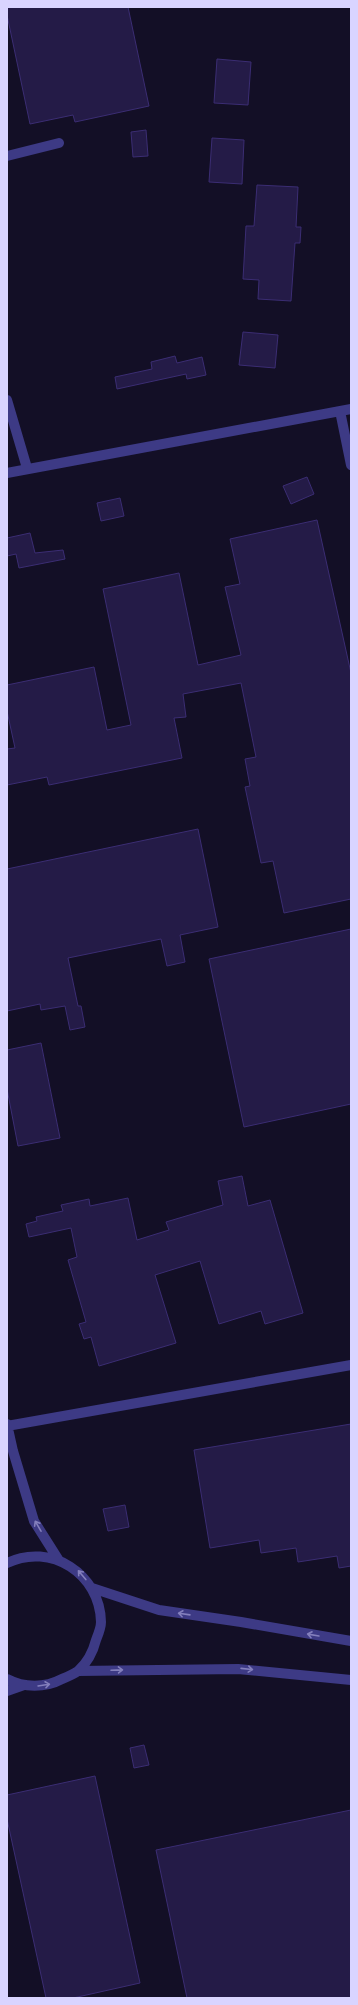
<svg xmlns="http://www.w3.org/2000/svg" width="358" height="2005" viewBox="0 0 358 2005" font-family="Ubuntu,sans-serif">
<style>
.building{fill:#241b47;stroke:#3b2d73}
.lines{fill:none;stroke-linecap:round;stroke-linejoin:round}
.minor{stroke:#3d3a85;stroke-width:10}
.oneway{stroke:#837fbc}
</style>
<rect width="100%" height="100%" fill="#130f26"/>
<path class="building" d="M7,7h121l21,99 -74,16 -2,-7 -43,9 -23,-109z
M217,59l34,3 -3,43 -34,-2z
M146,130l2,26 -15,1 -2,-25z
M212,138l32,2 -2,44 -33,-2z
M257,185l41,2 -2,40h5l-1,16h-5l-4,58 -33,-2 1,-19 -16,-1 3,-53h8z
M243,332l35,3 -3,33 -36,-3z
M175,356l2,7 25,-6 4,18 -19,4 -1,-5 -69,15 -2,-12 37,-8 -1,-7z
M307,477l7,17 -23,10 -8,-18z
M120,498l4,18 -23,5 -4,-18z
M317,520l34,153v226l-67,14 -11,-52 -12,2 -16,-76 5,-1 -5,-27 11,-2 -15,-74 -58,11 3,23 -12,1 8,40 -133,27 -2,-8 -40,8v-36l8,-1 -8,-37v-26l87,-18 13,63 24,-5 -28,-136 76,-16 19,92 43,-10 -16,-68 15,-3 -10,-45z
M30,533l5,20 28,-3 2,9 -46,9 -3,-14 -9,2v-18z
M198,829l20,98 -38,8 5,27 -18,4 -6,-27 -93,19 10,48h3l4,21 -15,3 -5,-24 -24,4 -1,-6 -33,7v-142z
M351,929v175l-107,23 -35,-168z
M41,1043l19,95 -42,8 -11,-57v-39z
M242,1176l6,30 22,-6 33,113 -38,11 -4,-13 -42,13 -19,-63 -45,14 21,68 -77,23 -8,-29 -7,2 -5,-15 7,-2 -18,-62 9,-3 -6,-29 -42,9 -3,-13 11,-3 -1,-4 27,-6 -2,-6 28,-6 1,7 38,-8 9,42 32,-10 -3,-8 57,-17 -5,-24z
M351,1424v142l-12,2 -2,-12 -39,6 -2,-14 -35,5 -2,-13 -49,8 -16,-98z
M125,1505l4,22 -21,4 -5,-22z
M144,1745l5,20 -15,3 -4,-20z
M95,1776l45,207 -67,15h-27l-39,-179v-24z
M351,1810v188h-164l-31,-148z"/>
<g class="lines">
<path class="minor" d="M7,156l52,-13
M7,400l20,68
M340,411l11,54
M7,473l344,-64
M7,1424l6,27 21,70 24,38
M7,1426l344,-61
M7,1563c44,-21 93,11 94,59 0,6 -3,13 -5,18 -3,12 -9,23 -18,31 -4,3 -11,6 -16,8 -17,9 -38,9 -55,0
M92,1588l67,22 82,12 110,19
M78,1671l160,-2 113,11
M7,1691l17,-6"/>
</g>
<defs><path id="oneway-shaft" d="M-6 0H5M1.5-3L5.5 0L1.5 3" fill="none" stroke-width="1.6" stroke-linecap="round" stroke-linejoin="round"/></defs>
<g class="oneway">
<use href="#oneway-shaft" transform="translate(38 1526) rotate(-120)"/>
<use href="#oneway-shaft" transform="translate(82 1575) rotate(-130)"/>
<use href="#oneway-shaft" transform="translate(184 1614) rotate(-172)"/>
<use href="#oneway-shaft" transform="translate(313 1635) rotate(-170)"/>
<use href="#oneway-shaft" transform="translate(247 1669) rotate(6)"/>
<use href="#oneway-shaft" transform="translate(117 1670) rotate(-2)"/>
<use href="#oneway-shaft" transform="translate(44 1685) rotate(-9)"/>
</g>
<rect width="358" height="2005" fill="none" stroke="#d9d4ff" stroke-width="16"/>
</svg>
